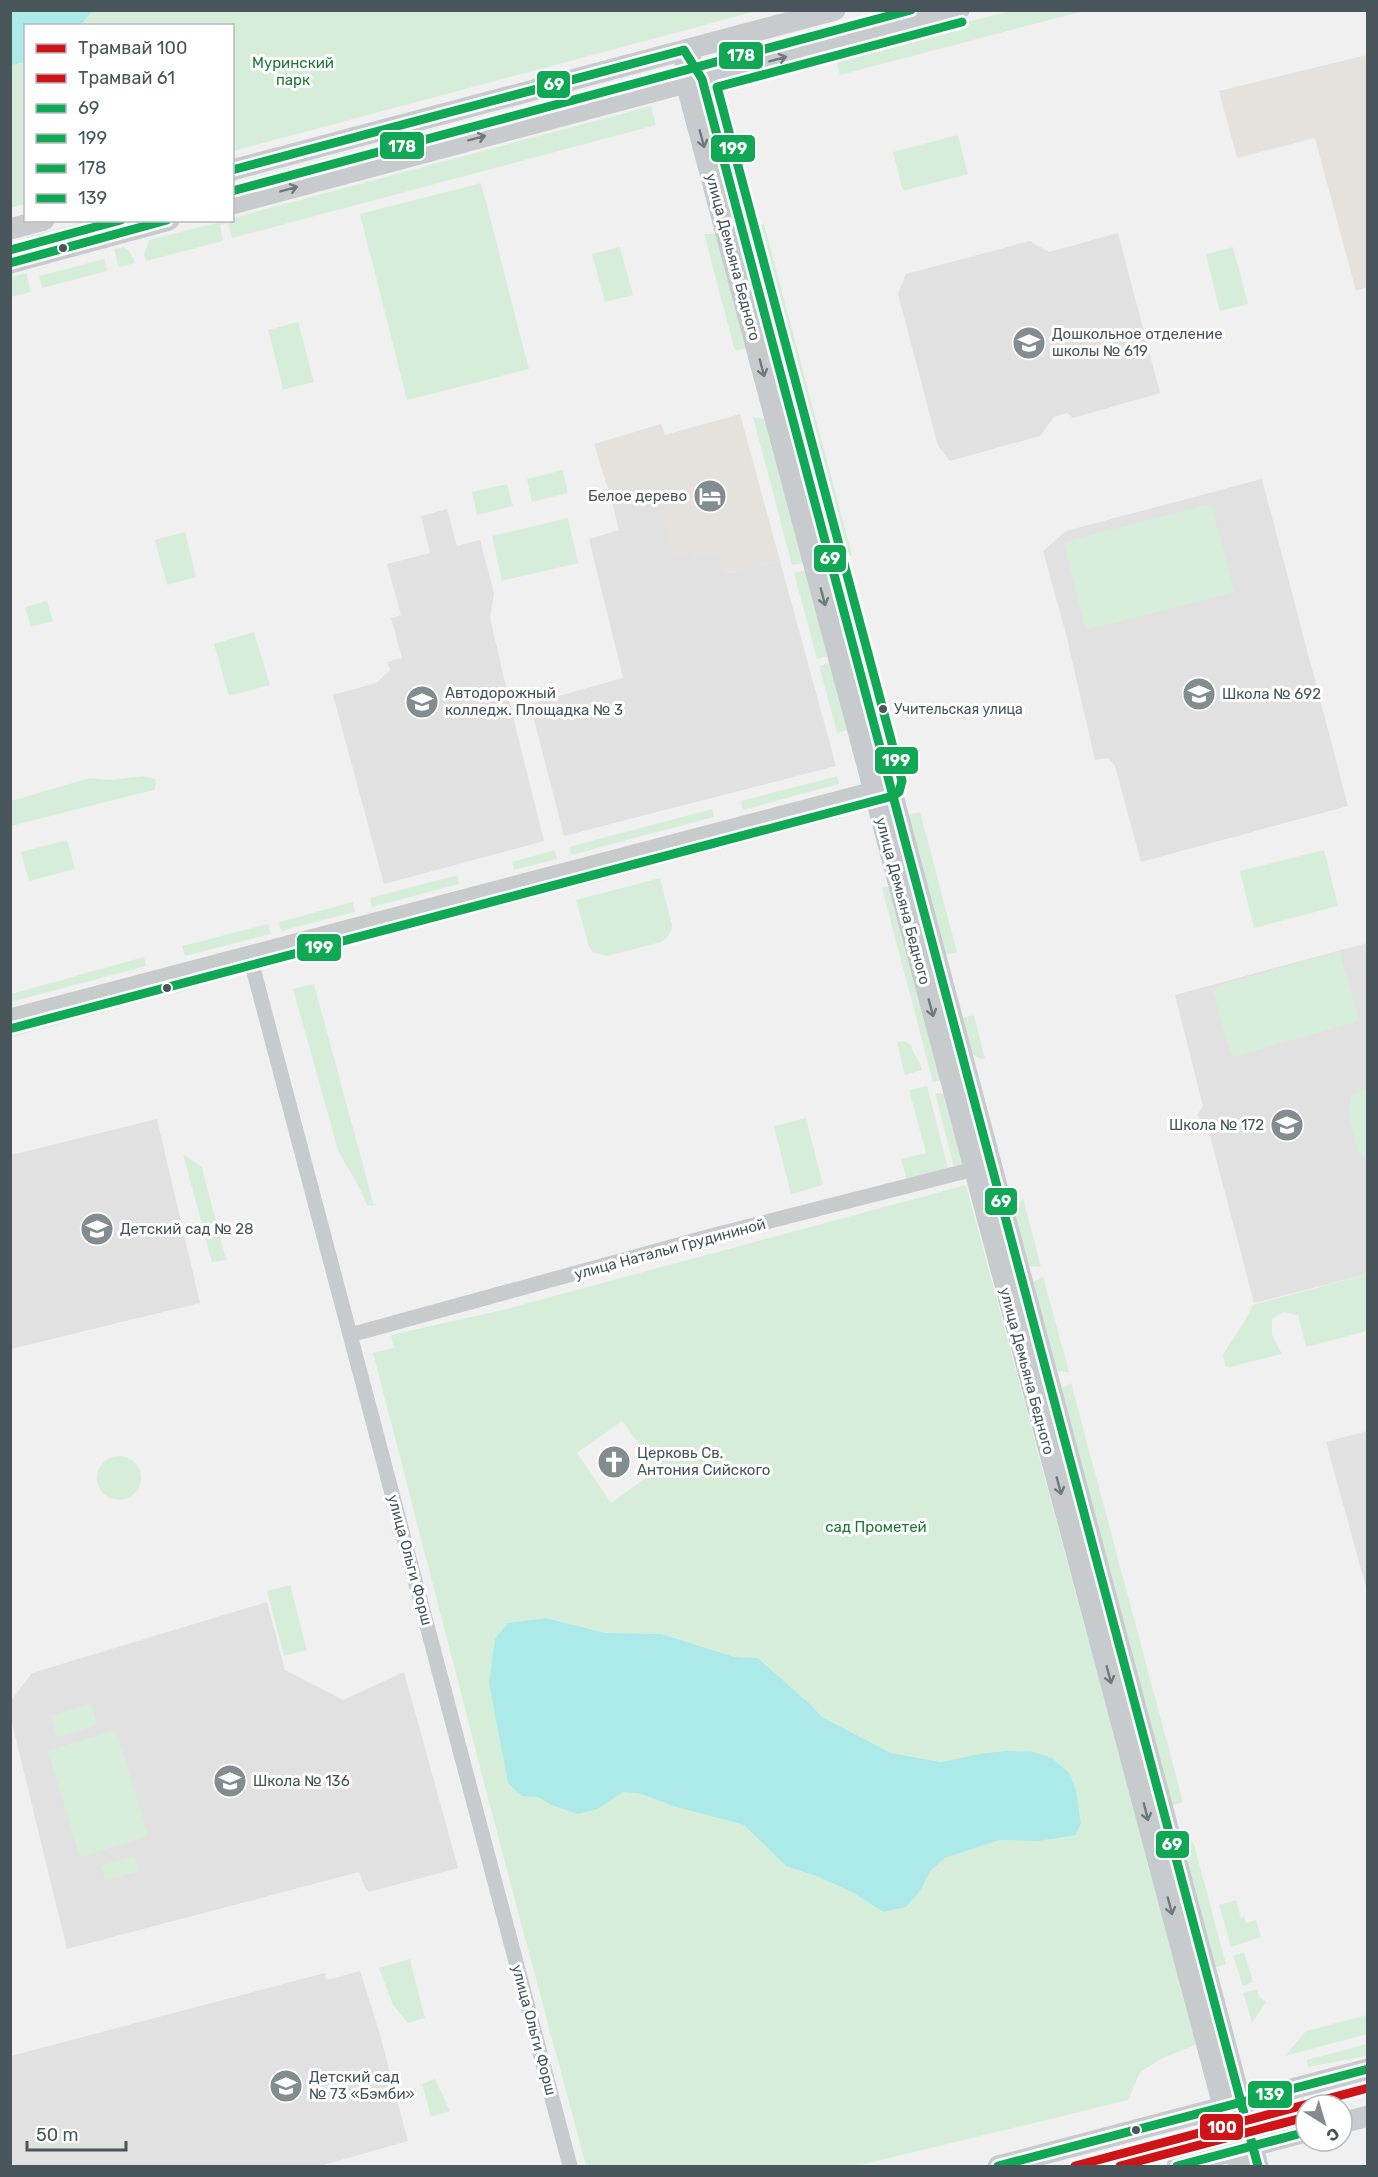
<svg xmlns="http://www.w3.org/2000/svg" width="1378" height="2177" viewBox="0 0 1378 2177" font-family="Rubik,sans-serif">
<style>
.commercial{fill:#e5e2de}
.education{fill:#e2e1e1}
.green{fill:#d6eed9;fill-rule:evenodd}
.water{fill:#aceae9}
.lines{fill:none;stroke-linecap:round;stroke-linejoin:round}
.street{stroke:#c7cbcc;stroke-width:15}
.secondary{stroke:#c8cbcd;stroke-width:21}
.bus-1-casing{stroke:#fff;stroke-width:14}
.bus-2-casing{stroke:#fff;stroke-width:14}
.bus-3-casing{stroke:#fff;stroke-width:14}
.bus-4-casing{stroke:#fff;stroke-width:14}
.bus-1{stroke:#10a855;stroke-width:9}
.bus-2{stroke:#10a855;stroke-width:9}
.bus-3{stroke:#10a855;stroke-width:9}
.bus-4{stroke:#10a855;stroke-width:9}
.tram-1-casing{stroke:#fff;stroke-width:14}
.tram-2-casing{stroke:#fff;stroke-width:14}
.tram-1{stroke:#ce1417;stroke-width:9}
.tram-2{stroke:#ce1417;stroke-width:9}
.oneway{stroke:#6e797d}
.bus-dot{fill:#48565b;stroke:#fff;stroke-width:2}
.labels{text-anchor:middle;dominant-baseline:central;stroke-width:6;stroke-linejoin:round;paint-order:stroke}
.bus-label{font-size:14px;fill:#48565b;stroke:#fff;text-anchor:start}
.park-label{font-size:15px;fill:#1c7837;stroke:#fff}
.street-label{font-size:15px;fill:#48565b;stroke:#fff}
.poi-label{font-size:15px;fill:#48565b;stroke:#fff;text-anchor:start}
.line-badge{stroke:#fff;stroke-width:2}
.badge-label{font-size:16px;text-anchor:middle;font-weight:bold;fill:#fff}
</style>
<rect width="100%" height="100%" fill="#f0f0f0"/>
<path class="commercial" d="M1367,55v232l-11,4 -41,-153 -78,20 -18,-67z
M740,414l40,147 -50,12 -7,-3 -3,-5 -45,-8 -18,-66 -45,11 -18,-58 67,-20 4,11z"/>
<path class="education" d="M1118,233l42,160 -87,25 -6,-5 -13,4 -14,19 -90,25 -12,-15 -40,-152 8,-20 124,-33 19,11z
M1262,479l86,327 -207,56 -26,-96 -7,-8 -13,2 -29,-126 -23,-83 23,-20z
M657,490l18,67 16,-4 2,7 25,-7 5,17 7,3 50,-12 56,205 -272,70 -34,-132 93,-26 -34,-139 30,-9 -7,-28z
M447,509l10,37 23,-6 14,53 -4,25 26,111 28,112 -160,43 -51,-189 43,-12 14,-13 -3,-8 15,-4 -11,-40 10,-3 -14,-51 43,-11 -9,-37z
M1367,943v331l-113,29 -46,-175 -11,-13 6,-9 -28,-111z
M157,1119l43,184 -189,46v-194z
M1367,1431l1,1 -1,159 -41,-149z
M267,1602l18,68 58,30 61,-28 54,196 -89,24 -5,-6 -5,-14 -292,77 -56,-230 -1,-17 22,-29z
M360,1971l19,60 29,110 -88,25h-309v-110l314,-83 2,7z"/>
<path class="green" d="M10,11h747l-524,140 -1,-125h-206l-1,178 -14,4z
M884,11h30l-178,47 -2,-8z
M1010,11h74l-244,64 -3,-12 19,-12z
M641,75l2,8 -410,109v-9z
M651,106l5,19 -424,113 -4,-15 -8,2 3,16 -77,20 -2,-6 5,-15 74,-19 9,-1 1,-2z
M958,135l10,39 -65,17 -10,-39z
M481,183l48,186 -122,31 -47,-186z
M91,220l34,1 -96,25 -2,-9z
M764,224l88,331 -12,4 -88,-332z
M704,234h12l30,114 -11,3z
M124,247l6,5 5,11 -16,4 -5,-18z
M620,247l13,48 -28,7 -13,-48z
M1233,247l15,57 -28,7 -14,-57z
M104,259l3,12 -65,17 -3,-12z
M26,273l5,19 -20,5v-20z
M298,322l16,60 -31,8 -15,-60z
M753,417l12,2 38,144 -11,2z
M563,470l5,23 -36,9 -5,-23z
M507,484l6,22 -36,9 -5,-23z
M1211,504l23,88 -148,38 -22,-88z
M568,518l10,45 -76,18 -10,-45z
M185,532l11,45 -29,8 -12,-45z
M805,570l23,86 -11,3 -23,-86z
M47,601l6,20 -22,6 -6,-20z
M254,632l16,53 -41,11 -15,-52z
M830,663l17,67 -10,3 -18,-67z
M143,776l12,3 1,5 -2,6 -143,36v-25l79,-23 19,2z
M837,776l2,8 -96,26 -2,-9z
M712,809l2,8 -143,38 -2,-8z
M840,809l2,8 -121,32 -2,-8z
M920,812l37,140 -12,3 -37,-140z
M67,840l8,29 -46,12 -8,-29z
M705,845l2,8 -31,8 -2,-8z
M555,850l2,9 -43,11 -2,-8z
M1324,850l14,56 -84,22 -14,-57z
M666,855l2,8 -98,26 -2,-8z
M457,875l2,9 -87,23 -2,-9z
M660,878l12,47c-1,8 -4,12 -11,17l-54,14 -15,-4 -3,-6 -13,-46z
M556,884l2,8 -59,16 -2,-8z
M889,886l52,194 -8,2 -51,-194z
M353,902l2,10 -74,19 -2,-9z
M486,902l2,8 -94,25 -2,-8z
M268,924l3,10 -86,22 -3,-10z
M1339,951l20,70 -127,36 -20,-69z
M144,957l2,9 -135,36v-8z
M227,969h7l-10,11 -48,13 -3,-9z
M314,984l60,222 -7,-1c-7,-20 -20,-36 -29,-55l-45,-161z
M157,988l2,9 -148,40v-10z
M974,1015l11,43 -5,1 -9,-6 -9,-35z
M904,1041l7,4c2,10 9,15 11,25l-17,5 -8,-33z
M927,1086l21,83 -41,10 -6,-20 25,-6 -17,-63z
M1367,1089h1l-1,69 -9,-6 -10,-41 4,-16z
M935,1093l9,1 19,71 -9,2z
M806,1118l17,67 -32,9 -17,-68z
M183,1154l19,13 24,93 -14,2z
M966,1185l231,859 -36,15 -21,13 -12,28 -271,66h-271l-85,-318 -128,-495 21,-5 -3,-13 111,-25zM622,1421l36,48 -47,34 -34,-50zM546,1618l60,15 57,1 72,23 23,1 53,47 11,12 69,36 50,9 42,-9 24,-2 62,22 7,16 5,34 -43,18 -38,-1 -55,18 -16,13 -8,19 -38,22 -31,-20 -36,-16 -30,-10 -42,-41 -68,-18 -35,-13 -18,-2 -25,17 -47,-4 -13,-8 -43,-158 13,-16z
M1023,1199l18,68 -13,-1 -14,-52 4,-11z
M1367,1274v57l-61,16 -8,-32 -15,-3 -11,7v15l10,20 -51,13 -6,-1 -2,-11c8,-15 25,-35 29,-50z
M1043,1276l26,96 -14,-1 -23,-88z
M1071,1383l112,419 -12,4 -111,-417z
M97 1478a22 22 0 1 1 44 0a22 22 0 1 1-44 0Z
M290,1585l17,65 -23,6 -17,-65z
M91,1703l6,22 -40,12 -6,-21z
M116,1730l32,106 -68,21 -32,-106z
M1193,1841l33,123 -12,4 -33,-124z
M134,1856l6,15 -35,9 -4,-14z
M1236,1900l5,18 3,-1 2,6 10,-3 5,17 -30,10 -12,-42z
M1244,1952l9,30 -10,4 -10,-30z
M410,1959l15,59 -17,5 -15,-18 -14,-37z
M1257,1989l2,8 7,5 -14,21 -9,-30z
M1367,2015v19l-82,22 21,-25z
M1367,2044v12l-59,11 -1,-7z
M435,2079l15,32 -19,6 -9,-33z"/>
<path class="water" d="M11,10h81v1l-11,14 -55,1 -1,36 -14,3z
M546,1618l60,15 56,1 73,23 23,1 53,47 11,12 69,36 50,9 42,-9 24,-2 27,1 18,6 17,15 7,16 5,34 -5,12 -38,6 -38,-1 -55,18 -15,13 -9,19 -15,17 -23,5 -31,-20 -36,-16 -30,-10 -42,-41 -68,-18 -35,-13 -18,-2 -25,17 -20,5 -27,-9 -13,-8 -16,-1 -14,-13 -19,-100 6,-44 13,-16z"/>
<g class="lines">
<path class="street" d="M249,953l321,1213
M10,1016l871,-229
M350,1335l361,-99 271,-69"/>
<path class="secondary" d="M684,50l18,29 10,37 546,2050
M685,54l1,29 553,2083
M232,170l603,-160
M232,204l727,-194
M10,229l34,-9
M10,263l159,-43
M1342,2123l26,-7
M998,2166l370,-97
M1177,2166l129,-34"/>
<defs>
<path id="bus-1" d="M232,170l452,-120 18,29 556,2087
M10,263l157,-43"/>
<path id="bus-2" d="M13,1028l880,-232 6,-4 3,-11 -185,-694 245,-65"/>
<path id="bus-3" d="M232,191l679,-181
M10,250l111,-30"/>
<path id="bus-4" d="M998,2166l370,-97
M1177,2166l129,-34"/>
</defs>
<use href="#bus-1" class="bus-1-casing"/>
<use href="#bus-2" class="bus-2-casing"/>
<use href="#bus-3" class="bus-3-casing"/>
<use href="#bus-4" class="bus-4-casing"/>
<use href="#bus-1" class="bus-1"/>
<use href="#bus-2" class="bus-2"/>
<use href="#bus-3" class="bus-3"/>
<use href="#bus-4" class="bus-4"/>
<defs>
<path id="tram-1" d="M1075,2166l293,-78"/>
<path id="tram-2" d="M1120,2166l186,-49"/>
</defs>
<use href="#tram-1" class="tram-1-casing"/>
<use href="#tram-2" class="tram-2-casing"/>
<use href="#tram-1" class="tram-1"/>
<use href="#tram-2" class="tram-2"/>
</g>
<defs><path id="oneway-shaft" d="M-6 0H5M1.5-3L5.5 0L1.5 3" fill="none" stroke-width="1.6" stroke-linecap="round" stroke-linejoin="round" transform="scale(1.5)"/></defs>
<g class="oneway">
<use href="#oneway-shaft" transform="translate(778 59) rotate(-15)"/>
<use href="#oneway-shaft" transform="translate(477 138) rotate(-15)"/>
<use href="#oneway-shaft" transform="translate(702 139) rotate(75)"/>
<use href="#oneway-shaft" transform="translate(289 189) rotate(-15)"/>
<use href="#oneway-shaft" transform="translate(762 368) rotate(75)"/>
<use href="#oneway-shaft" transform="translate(823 597) rotate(75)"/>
<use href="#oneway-shaft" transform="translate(931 1008) rotate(75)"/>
<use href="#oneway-shaft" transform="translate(1059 1486) rotate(75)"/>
<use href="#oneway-shaft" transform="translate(1109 1675) rotate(75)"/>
<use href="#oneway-shaft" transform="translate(1146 1812) rotate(76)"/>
<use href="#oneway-shaft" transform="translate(1170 1906) rotate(75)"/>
</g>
<defs>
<symbol id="school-disc" viewBox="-11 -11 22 22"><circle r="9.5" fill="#838c8f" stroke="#fff"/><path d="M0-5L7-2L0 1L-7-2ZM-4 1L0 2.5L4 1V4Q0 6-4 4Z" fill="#fff"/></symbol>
<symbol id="hotel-disc" viewBox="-11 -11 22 22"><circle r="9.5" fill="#838c8f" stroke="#fff"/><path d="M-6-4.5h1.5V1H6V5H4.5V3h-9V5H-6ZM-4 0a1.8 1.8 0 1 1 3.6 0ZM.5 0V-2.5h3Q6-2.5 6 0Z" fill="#fff"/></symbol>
<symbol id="university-disc" viewBox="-11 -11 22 22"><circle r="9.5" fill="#838c8f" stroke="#fff"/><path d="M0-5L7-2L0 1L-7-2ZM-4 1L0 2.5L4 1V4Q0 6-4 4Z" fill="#fff"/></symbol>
<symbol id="church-disc" viewBox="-11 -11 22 22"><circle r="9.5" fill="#838c8f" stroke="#fff"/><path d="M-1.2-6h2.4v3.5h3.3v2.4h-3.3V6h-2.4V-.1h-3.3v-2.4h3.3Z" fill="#fff"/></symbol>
</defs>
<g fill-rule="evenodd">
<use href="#school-disc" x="1010" y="324" width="38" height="38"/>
<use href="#hotel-disc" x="691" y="477" width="38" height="38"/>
<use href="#school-disc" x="1180" y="675" width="38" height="38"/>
<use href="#university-disc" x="403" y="683" width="38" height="38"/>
<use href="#school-disc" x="1268" y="1106" width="38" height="38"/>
<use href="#school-disc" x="78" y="1210" width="38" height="38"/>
<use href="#church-disc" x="595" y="1443" width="38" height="38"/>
<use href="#school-disc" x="211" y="1762" width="38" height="38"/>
<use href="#school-disc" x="267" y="2067" width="38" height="38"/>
</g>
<g class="bus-dot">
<circle cx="63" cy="248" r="5"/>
<circle cx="883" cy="709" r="5"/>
<circle cx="167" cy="988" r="5"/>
<circle cx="1136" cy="2130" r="5"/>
</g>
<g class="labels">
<g class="bus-label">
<text x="894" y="709">Учительская улица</text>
</g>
<g class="park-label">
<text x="293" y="63">Муринский<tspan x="293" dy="17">парк</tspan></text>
<text x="876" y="1527">сад Прометей</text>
</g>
<g class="street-label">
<text transform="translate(733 257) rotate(75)">улица Демьяна Бедного</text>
<text transform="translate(903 901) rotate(75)">улица Демьяна Бедного</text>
<text transform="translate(670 1249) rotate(-15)">улица Натальи Грудининой</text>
<text transform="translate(1027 1371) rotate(75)">улица Демьяна Бедного</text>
<text transform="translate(410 1560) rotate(75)">улица Ольги Форш</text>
<text transform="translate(534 2030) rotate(75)">улица Ольги Форш</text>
</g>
<g class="poi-label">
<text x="1052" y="334">Дошкольное отделение<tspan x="1052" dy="17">школы № 619</tspan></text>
<text x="687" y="496" text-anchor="end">Белое дерево</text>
<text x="445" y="693">Автодорожный<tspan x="445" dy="17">колледж. Площадка № 3</tspan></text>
<text x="1222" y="694">Школа № 692</text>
<text x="1264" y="1125" text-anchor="end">Школа № 172</text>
<text x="120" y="1229">Детский сад № 28</text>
<text x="637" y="1453">Церковь Св.<tspan x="637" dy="17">Антония Сийского</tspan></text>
<text x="253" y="1781">Школа № 136</text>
<text x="309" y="2077">Детский сад<tspan x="309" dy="17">№ 73 «Бэмби»</tspan></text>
</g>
</g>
<g class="line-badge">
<rect x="718" y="41" width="46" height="29" rx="6" fill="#10a855"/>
<rect x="536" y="70" width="35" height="29" rx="6" fill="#10a855"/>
<rect x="379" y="131" width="46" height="29" rx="6" fill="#10a855"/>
<rect x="710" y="134" width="46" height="29" rx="6" fill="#10a855"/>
<rect x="813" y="544" width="34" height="29" rx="6" fill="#10a855"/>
<rect x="874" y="746" width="45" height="29" rx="6" fill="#10a855"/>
<rect x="296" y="933" width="46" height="29" rx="6" fill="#10a855"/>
<rect x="984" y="1187" width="34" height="29" rx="6" fill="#10a855"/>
<rect x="1155" y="1830" width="35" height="29" rx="6" fill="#10a855"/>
<rect x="1247" y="2080" width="46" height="29" rx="6" fill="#10a855"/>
<rect x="1199" y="2113" width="45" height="28" rx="6" fill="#ce1417"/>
</g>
<g class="badge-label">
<text x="741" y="61">178</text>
<text x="554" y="90">69</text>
<text x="402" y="152">178</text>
<text x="733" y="154">199</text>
<text x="830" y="564">69</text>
<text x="896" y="766">199</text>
<text x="319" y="953">199</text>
<text x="1001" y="1207">69</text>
<text x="1172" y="1850">69</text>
<text x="1270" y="2100">139</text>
<text x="1222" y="2133">100</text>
</g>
<rect width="1378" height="2177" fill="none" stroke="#48565b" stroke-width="24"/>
<rect x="24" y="24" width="210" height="198" fill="#ffffff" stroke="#b6bbbd" stroke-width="1.5"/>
<rect x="36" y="44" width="30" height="9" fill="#ce1417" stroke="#b6bbbd" stroke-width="1.5"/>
<text x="78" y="54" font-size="18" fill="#48565b">Трамвай 100</text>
<rect x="36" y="74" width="30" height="9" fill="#ce1417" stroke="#b6bbbd" stroke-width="1.5"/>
<text x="78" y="84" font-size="18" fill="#48565b">Трамвай 61</text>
<rect x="36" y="104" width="30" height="9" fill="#10a855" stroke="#b6bbbd" stroke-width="1.5"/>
<text x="78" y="114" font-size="18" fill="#48565b">69</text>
<rect x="36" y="134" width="30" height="9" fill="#10a855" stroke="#b6bbbd" stroke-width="1.5"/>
<text x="78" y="144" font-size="18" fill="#48565b">199</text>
<rect x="36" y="164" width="30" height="9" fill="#10a855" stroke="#b6bbbd" stroke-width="1.5"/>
<text x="78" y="174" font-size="18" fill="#48565b">178</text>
<rect x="36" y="194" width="30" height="9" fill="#10a855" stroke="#b6bbbd" stroke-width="1.5"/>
<text x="78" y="204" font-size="18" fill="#48565b">139</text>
<g transform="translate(1324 2123) rotate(143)"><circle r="28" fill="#ffffff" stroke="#b6bbbd" stroke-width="1.5"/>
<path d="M0-4.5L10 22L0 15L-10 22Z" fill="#838c8f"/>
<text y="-9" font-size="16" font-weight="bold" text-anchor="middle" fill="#48565b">С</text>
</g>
<path d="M27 2141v9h99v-9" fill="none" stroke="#48565b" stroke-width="3"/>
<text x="36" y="2141" font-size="18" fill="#48565b" stroke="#ffffff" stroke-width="4.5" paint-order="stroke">50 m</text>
</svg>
